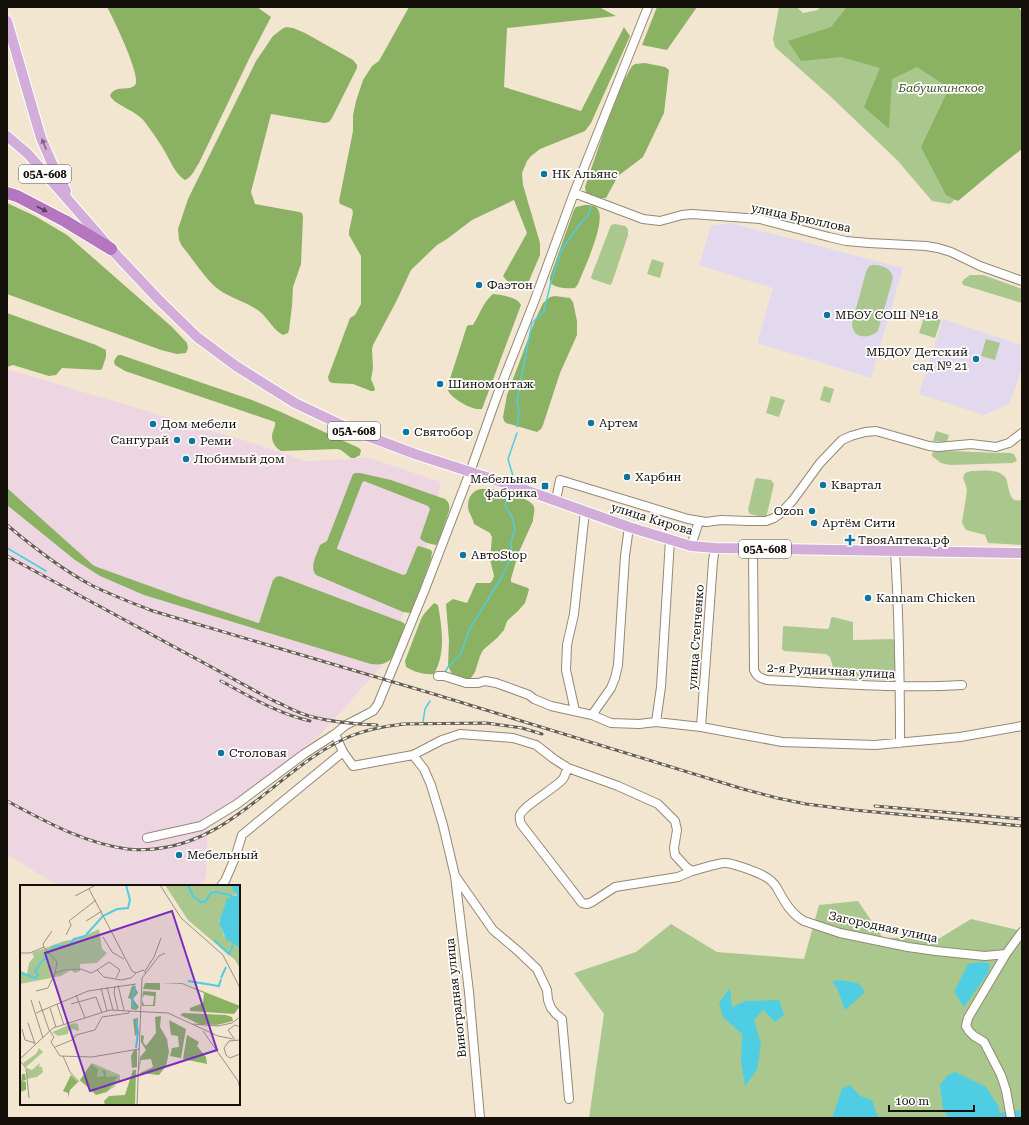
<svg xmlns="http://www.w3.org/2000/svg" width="1029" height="1125" viewBox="0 0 1029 1125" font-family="'Roboto Serif',serif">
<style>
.industrial{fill:#edd6e2}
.education{fill:#e2d9ef}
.green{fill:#aac88d}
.forest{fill:#8bb163}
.water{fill:#4ecde3}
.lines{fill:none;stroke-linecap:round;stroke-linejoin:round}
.stream{stroke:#4ecde3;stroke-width:1.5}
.river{stroke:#4ecde3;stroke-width:10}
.minor-casing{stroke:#948975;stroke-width:10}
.major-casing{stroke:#fff;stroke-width:12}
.highway-casing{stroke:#fff;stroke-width:14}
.minor{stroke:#fff;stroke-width:8}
.major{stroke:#d3add9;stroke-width:10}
.highway{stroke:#b576c0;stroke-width:12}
.rail-casing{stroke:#655e52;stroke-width:3}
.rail{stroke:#fff;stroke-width:1.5;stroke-dasharray:4.5;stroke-linecap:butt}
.oneway{fill:#7e677c}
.oneway2{fill:#5d3e5c}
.poi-dot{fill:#0c75a1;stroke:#fff;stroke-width:1.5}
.labels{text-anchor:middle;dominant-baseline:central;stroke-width:3.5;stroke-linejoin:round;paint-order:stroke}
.shield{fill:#fff;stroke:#5b5854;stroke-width:1}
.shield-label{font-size:11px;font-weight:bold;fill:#15110a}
.park-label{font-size:12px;font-style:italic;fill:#3c551e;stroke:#fff}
.poi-label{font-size:12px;fill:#15110a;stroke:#fff;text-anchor:start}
.street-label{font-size:12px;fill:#15110a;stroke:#fff}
.inset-river{fill:none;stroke:#4ecde3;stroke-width:2}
.inset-road{fill:none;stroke:#9a9181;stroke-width:1}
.view{fill:#7b2cbf;fill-opacity:0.15;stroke:#7b2cbf;stroke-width:2}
.inset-edge{fill:none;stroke:#15110a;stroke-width:2}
</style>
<rect width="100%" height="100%" fill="#f2e6d1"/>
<path class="industrial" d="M7,369l246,74 52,18 65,-3 71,24 -13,61 -42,118 -66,74 -112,89 -2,54 -10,8h-138l-51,-32z"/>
<path class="education" d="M731,223l172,45 -32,110 -114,-35 16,-55 -74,-23 12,-39z
M943,319l79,26v23l-12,35 -26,12 -65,-21z"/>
<path class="green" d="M779,7h18l6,6 15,-3 2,-3h176l-4,159 -42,38 -18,-3 -34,-40 -68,-65 -55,-49 -2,-8z
M615,224l10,2 3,3v6l-16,48 -2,2 -18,-6 -1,-2 20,-52z
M652,259l12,4 -4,15 -13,-4z
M872,265c9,0 19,2 21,13l-15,53c-6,6 -21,9 -25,-2 -1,-2 -1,-4 -1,-6l14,-51 3,-6z
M970,275h13l39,14v14l-59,-18 -1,-2c1,-4 4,-5 8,-8z
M925,314l16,6 -6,18 -16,-5z
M986,339l14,4 -5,17 -14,-4z
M824,386l10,3 -4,14 -10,-3z
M771,396l14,4 -6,17 -13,-4z
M936,431l13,4 -2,7 -14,-1z
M940,451c23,0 47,2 70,2l4,1 3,7 -5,2 -62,2 -9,-2 -9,-7v-2l1,-2z
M971,471c11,0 26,-3 34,6 4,5 3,21 10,23 3,1 5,0 7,0v45l-34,-2 -3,-8 -19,-5 -4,-7 5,-33 -1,-4 -3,-8 2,-5z
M756,478l15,2 3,4 -7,30 -1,2 -3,1 -13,-3 -2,-4 7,-30z
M833,617l20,5v17l1,1 38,-1 2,1 2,34 -1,4 -4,2 -53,-2 -4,-7 -4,-14 -4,-3 -42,-3 -2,-2 1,-22 1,-1 43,3 2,-1 2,-10z
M858,901l25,37h57l31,-19 51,12v187h-433l15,-104 -30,-41 62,-21 35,-28 46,28 87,7 15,-54z"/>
<path class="forest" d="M107,7h150l14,10 -22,42 -50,104c-4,6 -7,14 -14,17 -10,-6 -15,-20 -21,-30 -6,-10 -13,-20 -20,-29 -7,-10 -32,-17 -34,-26 7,-11 19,-3 25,-10 7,-8 -22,-67 -28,-78z
M409,7h190l17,9 -109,12 -3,59 77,24 43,-84 6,9 -39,87 -6,8 -45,18 -9,7 -4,5 -5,12 1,12 17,58v12l-14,33 -3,2c-9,-3 -15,-7 -20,-14l24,-43 -13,-33 -42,20 -25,19 -10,6 -26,25 -15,32 -23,43 -1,5 1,18 -2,11 4,10 -1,2h-3l-18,-7 -21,-1 -3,-2 -1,-4 22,-59 5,-3 6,-11v-48l-12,-21v-4l4,-18 -1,-4 -12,-5 -1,-3 14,-70v-16l3,-14 7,-21 9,-14 7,-5z
M657,7h40l-30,43 -25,-5z
M847,7h172l3,6v136l-27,21 -37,31 -12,-6 -25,-48 28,-59 -32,-21 -25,12 -3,50 -25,-22 16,-39 -39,-11 -40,4 -13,-20 43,-14z
M286,27l7,1 12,5 48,27 4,5v3l-25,50 -3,4 -5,1 -53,-9 -20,78 4,12 44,8 3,1 1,4 -2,47 -8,23 -1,19 -3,24 -1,3 -5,2c-10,-5 -15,-17 -24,-24 -12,-9 -29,-13 -41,-22 -12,-9 -26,-31 -36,-43l-3,-6 -1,-11 10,-30 68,-138 17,-25 9,-7z
M645,63l20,4 4,3 -5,43 -21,44 -25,19 -12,22h-8l-12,-5 -1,-6 32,-94 15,-27 3,-2z
M7,203l28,13 32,19 105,92 15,16 1,5 -2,5 -9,1 -16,-4 -154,-56z
M585,205c4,0 9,0 12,3 11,11 -14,63 -19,76l-3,4c-7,1 -19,0 -25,-5v-6l24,-67 2,-3z
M493,294c9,1 24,3 28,11l-39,104c-9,2 -33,-11 -35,-21l20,-62 2,-1h4c7,-11 10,-23 20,-31z
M555,296l15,2 3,4 4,19v14l-17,38 -17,52 -2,4 -4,3 -31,-9 -2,-2 -1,-4 4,-22 29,-77 7,-15 7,-6z
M7,313l89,32 10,5v7l-4,12 -2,1 -38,-2 -6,7 -7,1 -36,-11 -6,2z
M119,355h2l131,45 29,12 78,36 2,2 -1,5 -5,3h-4l-10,-8 -4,-1 -56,2c-5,-3 -9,-8 -9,-15 0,-5 4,-9 3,-14l-150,-51 -10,-6 -1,-4 3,-5z
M356,473h4l31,7 54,19c4,3 5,7 4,12l-11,33 -2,1c-5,-1 -14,-3 -16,-7l10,-29 -2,-3 -64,-25 -2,2 -25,65v1l66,26 3,-1 11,-27 2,-1 12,4 1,2 -1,7 -20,54 -8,-1 -87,-37c-7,-8 1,-21 4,-30l7,-4 26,-67z
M7,488l86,77 4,2 83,30 78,26h1l1,-3 13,-40 3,-3 4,-1 122,46 3,2 -1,3c-4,13 -7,35 -23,37 -3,1 -7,0 -10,0l-227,-69 -44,-19 -25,-16 -68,-55z
M481,489c7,0 13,0 19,2 8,1 29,8 33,14 3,4 0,11 0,16l-15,33 -7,25v3l17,6 1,2 -4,13 -7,8 -11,10 -3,9 -7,8 -14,12 -3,6 -5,16 -4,6h-7l-12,-4 -4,-8 1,-25 -3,-37 7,-5 14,4 1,-2 8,-18h14l2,-2 2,-5 -4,-17 2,-22 -2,-4 -16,-9c-1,-5 -3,-8 -5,-12 -3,-11 1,-21 12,-23z
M434,603l4,2c4,23 8,48 -4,69 -10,1 -19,-2 -28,-7l-1,-6 16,-42 3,-5z"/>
<path class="water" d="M981,962l7,1 2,2 -2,8 -24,34 -10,-15 14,-28z
M838,980l20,3 7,9 -20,18 -8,-22 -5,-6z
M730,988l2,19 14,-6 33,-1 5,15 -9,7 -12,-12 -9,10 7,24 -4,26 -12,16 -4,-25 1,-27 -19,-17 -4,-14z
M955,1072l31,15 13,20v11h-50l-6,-9 -3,-24 8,-10z
M850,1085l10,11 12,4 6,18h-46l10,-29z"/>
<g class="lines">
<path class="stream" d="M517,427l2,-15 -2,-12 15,-77 12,-12 7,-29 11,-33 21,-29 5,-4 3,-9
M511,482l2,-6 -5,-17 9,-26
M7,548l39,23
M445,672l3,-5 13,-13 8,-24 32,-52 11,-23 -1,-13 4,-13 -3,-12 -7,-11 4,-17
M423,722l2,-13 5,-8"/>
<path class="river" d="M999,1118l23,-3"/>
<defs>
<path id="minor" d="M574,193l69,26 17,2 22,-6 10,-1 68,5 69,18 17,4 23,2 57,3 12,2 13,4 29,14 42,15
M556,500l4,-20 128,39 18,3 15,-2 28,1h17l8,-3 7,-5 12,-13 27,-37 22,-23 9,-4 14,-4 11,-1 53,15 9,1 33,-3 25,3 13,-4 13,-10
M691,546l8,-25
M753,548l1,122c3,7 6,8 13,10 65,3 130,9 195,5
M895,551c4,64 5,128 5,192
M438,676h6l22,7h12l7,-2 11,2 33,12 5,4 17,7 41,9 19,8 28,1 17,-2 45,5 81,15 93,3 85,-8 62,-11
M575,711l-9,-41 1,-25 7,-31 11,-103
M592,715l19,-27 4,-10 3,-13 7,-109 4,-29
M656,722l5,-35 9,-147
M701,727l12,-166 2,-13
M335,734l8,18 10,14 60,-11 11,14 7,16 12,40 12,51 14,116 11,126
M413,755l29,-15 18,-6 53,4 23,7 18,14 14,9 50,18 40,18 17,17 2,9 -3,18 1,7 11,12 6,4c9,-2 25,-8 33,-8 8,0 32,9 39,13 4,2 10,7 13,12 7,13 14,26 27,33l36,12 68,14 28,4 49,5 21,-2 16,-22
M568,768c-2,3 -3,8 -5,11 -9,10 -40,27 -43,36 -1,3 0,6 1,9l61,79 5,1 5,-2 23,-15 63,-10 14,-6
M147,838l54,-12 36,-22 67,-50 31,-20 11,-9 27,-14 5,-7 47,-115 45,-117 27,-76 37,-94 40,-109 74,-186
M456,877l37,53 25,21 19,18 10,21 1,10 3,8 5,6 6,5 7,80
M221,886l4,-5 10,-23 7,-23 101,-83
M1006,954l-38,64 -2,8 3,5 5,5 10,6 17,33 5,15 5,28"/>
<path id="major" d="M7,21l34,117 16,37 9,16
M7,136l21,18 83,95 47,50 39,38 39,29 59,37 59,28 61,23 102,33 112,40 62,19 24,2 307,5"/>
<path id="highway" d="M7,193l10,3 48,25 46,28"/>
</defs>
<use href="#minor" class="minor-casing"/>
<use href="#major" class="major-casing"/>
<use href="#highway" class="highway-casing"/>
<use href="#minor" class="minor"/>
<use href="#major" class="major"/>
<use href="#highway" class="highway"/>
<defs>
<path id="rail" d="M7,525c26,22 54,44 84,60 20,10 41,18 62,26l284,84 306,94 34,9 29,6 48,6 168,16
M7,556l265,144c12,5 24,12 37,16 22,6 45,8 68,9
M221,681c28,15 57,33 89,40
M401,724l85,-1 36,5 20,6
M7,801c38,20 76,42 120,48 8,1 18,1 27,0 78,-7 122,-77 188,-109 20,-10 42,-14 64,-16
M875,806l147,13"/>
</defs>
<use href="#rail" class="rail-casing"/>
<use href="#rail" class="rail"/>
</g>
<defs><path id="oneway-solid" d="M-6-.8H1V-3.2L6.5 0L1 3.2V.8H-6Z"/></defs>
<use class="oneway" href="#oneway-solid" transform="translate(44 144) rotate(-112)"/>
<use class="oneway2" href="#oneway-solid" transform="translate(42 209) rotate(28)"/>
<g class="poi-dot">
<circle cx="544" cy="174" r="4"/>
<circle cx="479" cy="285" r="4"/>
<circle cx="827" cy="315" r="4"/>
<circle cx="976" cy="359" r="4"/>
<circle cx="440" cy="384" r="4"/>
<circle cx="591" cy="423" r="4"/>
<circle cx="153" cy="424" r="4"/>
<circle cx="406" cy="432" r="4"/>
<circle cx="177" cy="440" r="4"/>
<circle cx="192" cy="441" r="4"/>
<circle cx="186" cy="459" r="4"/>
<circle cx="627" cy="477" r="4"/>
<circle cx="823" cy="485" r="4"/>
<rect x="541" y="482" width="8" height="8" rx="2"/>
<circle cx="812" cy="511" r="4"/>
<circle cx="814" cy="523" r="4"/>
<path d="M848 534h4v4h4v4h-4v4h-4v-4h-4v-4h4z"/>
<circle cx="463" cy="555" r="4"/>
<circle cx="868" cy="598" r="4"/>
<circle cx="221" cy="753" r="4"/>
<circle cx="179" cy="855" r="4"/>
</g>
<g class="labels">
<g class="shield">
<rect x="19" y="165" width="52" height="18" rx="3"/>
<rect x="328" y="422" width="52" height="18" rx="3"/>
<rect x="739" y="540" width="52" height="18" rx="3"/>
</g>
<g class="shield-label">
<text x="45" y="174">05А-608</text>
<text x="354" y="431">05А-608</text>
<text x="765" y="549">05А-608</text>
</g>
<g class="park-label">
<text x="941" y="88">Бабушкинское</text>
</g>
<g class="poi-label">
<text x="552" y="174">НК Альянс</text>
<text x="487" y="285">Фаэтон</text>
<text x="835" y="315">МБОУ СОШ №18</text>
<text x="968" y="352" text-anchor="end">МБДОУ Детский<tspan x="968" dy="14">сад № 21</tspan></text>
<text x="448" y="384">Шиномонтаж</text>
<text x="599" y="423">Артем</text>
<text x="161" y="424">Дом мебели</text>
<text x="414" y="432">Святобор</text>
<text x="169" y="440" text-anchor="end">Сангурай</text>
<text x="200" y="441">Реми</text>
<text x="194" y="459">Любимый дом</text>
<text x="635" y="477">Харбин</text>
<text x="537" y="479" text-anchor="end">Мебельная<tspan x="537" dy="14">фабрика</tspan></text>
<text x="831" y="485">Квартал</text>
<text x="804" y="511" text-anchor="end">Ozon</text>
<text x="822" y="523">Артём Сити</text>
<text x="858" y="540">ТвояАптека.рф</text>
<text x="471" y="555">АвтоStop</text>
<text x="876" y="598">Kannam Chicken</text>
<text x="229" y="753">Столовая</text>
<text x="187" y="855">Мебельный</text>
</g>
<g class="street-label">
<text transform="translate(801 218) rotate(12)">улица Брюллова</text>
<text transform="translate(652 519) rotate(17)">улица Кирова</text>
<text transform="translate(696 637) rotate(-86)">улица Степченко</text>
<text transform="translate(831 671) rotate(3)">2-я Рудничная улица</text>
<text transform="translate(883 927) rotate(12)">Загородная улица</text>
<text transform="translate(456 998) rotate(-96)">Виноградная улица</text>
</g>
</g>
<g transform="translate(20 885)">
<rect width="220" height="220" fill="#f2e6d1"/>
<path d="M145,0h65l7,7 -18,29 5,15 16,12 -1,19 -4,-7 -47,-40zM79,44l3,20 5,4 -10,10 -17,1v7l-5,2 -4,-3 -10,6 -41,8v-14l7,4 2,-11 5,-6 -2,-4 32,-12 14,-2zM54,138l4,1 1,7 -7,-2 -4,2v3l-10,2 -6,-4zM19,163l4,4 -17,15 -3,-4 13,-9zM20,178l-1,4h3l1,5 -6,5 -10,2v-11l5,2zM72,178l28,12v7h-4l-1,4 -7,5 -11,-1 -17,-9z" fill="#aac88d"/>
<path d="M125,98h37l58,23 -6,8 -44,-3v-3l13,-5 1,-10 -22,-9 -22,-1v7l-17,-1zM114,100l4,8 -5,6 6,8 -3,3 -5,-1v-10l-3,-1 4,-12zM123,106l13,1 -1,14h-13v-6l2,5h9l1,-9 -10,-1 -2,4zM163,128l43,2 6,2 1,4 -16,4 -18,-1 -19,-9zM141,131l-1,11 7,12 2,13 -3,14 -7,9 -19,-2 13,-6 -2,-8 -10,1 -2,12 1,-15 6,-7 -5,-8v-7l3,1 -1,6 3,4 10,-13 -1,-16zM118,133v16l-3,2 -2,-17zM149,135l17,9 -5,29 -11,-2 2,-8 7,-1 -1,-11 -7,-1zM167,150l12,7 -2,4 9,11 1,7 -24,-5zM114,165h3v17l-5,1 -1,-12zM71,179l7,5 -1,8 7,-1 -2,-6 4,1v6l12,-1 -11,16 -11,3 -16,-15zM113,185h3l-1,35h-30l-1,-4 5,-5 16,-1zM2,189h3l1,6 -4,1 4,1v8l-6,2zM51,190l7,7 -8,8 -2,8v-5l-5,-2z" fill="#8bb163"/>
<path d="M210,0h10v63l-14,-9 -7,-16 8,-24 10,-4z" fill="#4ecde3"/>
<path class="inset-river" d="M168,0l5,11 8,6h4l6,-9 5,-1 14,3 3,4M194,55l15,14 4,-9M0,88l16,5 2,-3 -3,-4 19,-25h14l6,-7 11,-3 18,-20 14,-7 11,-1 2,-8 -4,-15M201,93l5,-11M168,96l31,5 2,-7M115,124l-3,-7 3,-16M116,163l2,-16 -2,-14"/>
<path class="inset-road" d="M140,0l21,33 42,37 17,33M69,4l43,82 4,2 7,-3 3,3M55,11l21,-11M66,36l16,-10M46,50l5,-10 -2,-4 27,-21M83,52l9,15 12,7M24,62l-1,-3 9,-13M0,68h10l14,-6 13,15 -2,11M77,85l12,-8 11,8 -4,8M125,86l9,-14 7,-19M98,100l6,25M95,101l-1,7 4,17M87,102l6,23M81,103l6,23M16,106l12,-3 7,-15 9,-3 17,-1 10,4 6,-3 7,7 17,3 10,-2 5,-5M56,110l9,23M11,115l12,38M19,116l10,29 5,7 -3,5 9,14 32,1 47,-8M41,117l7,21M37,119l7,21M51,119l25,-7 6,16M30,123l6,19M16,128l52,-22 48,-7M8,138l7,21M173,139l25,2 14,-3 8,-6M2,144l3,11 10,3M183,146l35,50 2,8M215,155l-7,-10 7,-5 5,2M220,155l-11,1 -5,7 2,7 4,3 10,-4M35,162l17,-7 4,-5 19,-5 7,-13 27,-4v-2M43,171l7,16 9,10M0,174l33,-31 57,-18 58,3 50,23 15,3M0,176l6,7 3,30M117,220l5,-127 17,-22 6,-3"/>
<path class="view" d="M152,26l45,139 -127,41 -45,-138z"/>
<rect width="220" height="220" class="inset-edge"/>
</g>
<rect width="1029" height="1125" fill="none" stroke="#15110a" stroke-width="16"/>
<path d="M889 1105v6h85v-6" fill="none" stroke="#15110a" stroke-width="2"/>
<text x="895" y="1105" font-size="12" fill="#15110a" stroke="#ffffff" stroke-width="3" paint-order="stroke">100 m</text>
</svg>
